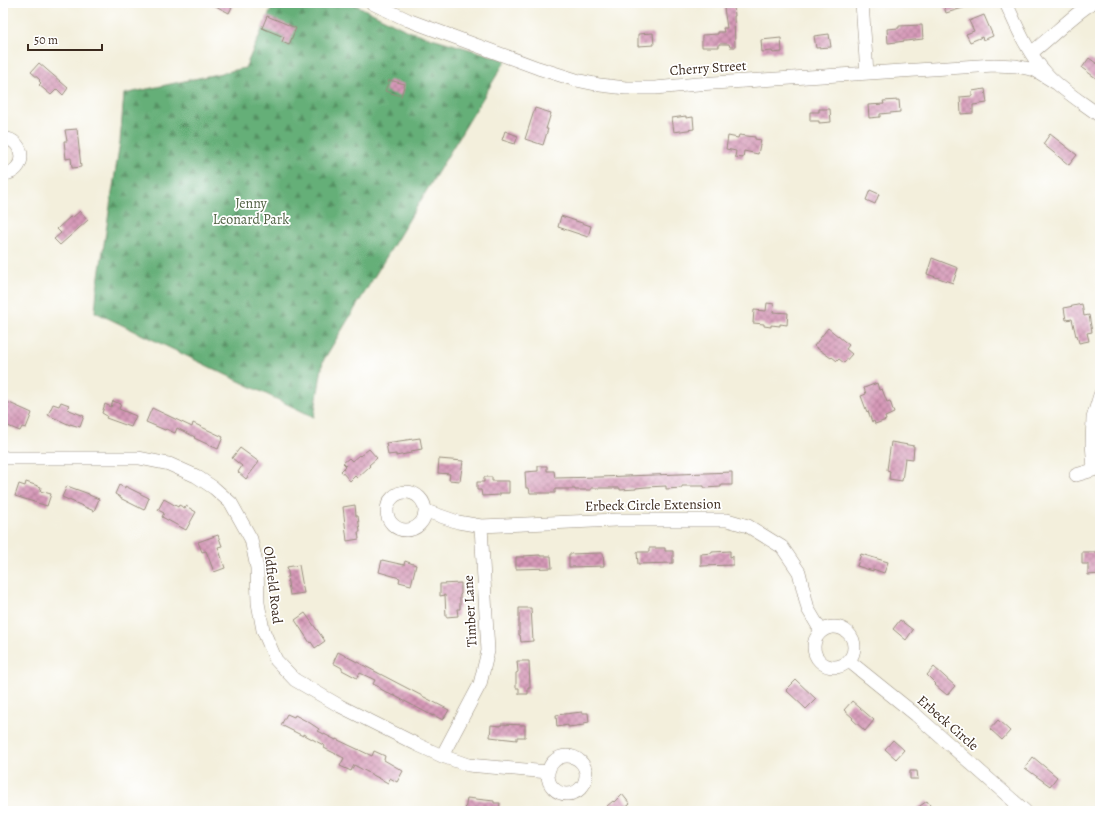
<svg xmlns="http://www.w3.org/2000/svg" width="1103" height="814" viewBox="0 0 1103 814" font-family="Alegreya,serif">
<style>
.forest{fill:url(#forest-firs);stroke:#506c4b}
.building{fill:url(#building-cross-hatch)}
.lines{fill:none;stroke-linecap:round;stroke-linejoin:round}
.minor-casing{stroke:#978c7d;stroke-width:14}
.minor{stroke:#fff;stroke-width:13}
.labels{text-anchor:middle;dominant-baseline:central;stroke-width:3.5;stroke-linejoin:round;paint-order:stroke}
.street-label{font-size:14px;fill:#3b2a1e;stroke:#fff}
.park-label{font-size:14px;fill:#526244;stroke:#fff}
</style>
<defs>
<pattern id="forest-firs" width="22" height="20" patternUnits="userSpaceOnUse"><rect width="22" height="20" fill="#65af78"/><path d="M5 1l3.5 6h-7zM16 11l3.5 6h-7z" fill="#548f62"/></pattern>
<pattern id="building-cross-hatch" width="8" height="8" patternUnits="userSpaceOnUse"><rect width="8" height="8" fill="#d699b8"/><path d="M0 0l8 8M0 8l8-8" fill="none" stroke="#af7d95"/></pattern>
</defs>
<rect width="100%" height="100%" fill="#fff"/>
<filter id="ink" filterUnits="userSpaceOnUse"><feTurbulence type="fractalNoise" baseFrequency=".025" numOctaves="2"/><feDisplacementMap in="SourceGraphic" scale="8" xChannelSelector="R" yChannelSelector="G"/><feConvolveMatrix kernelMatrix="1 2 1 2 8 2 1 2 1" color-interpolation-filters="sRGB"/></filter>
<filter id="wash" filterUnits="userSpaceOnUse"><feTurbulence type="fractalNoise" baseFrequency=".012" numOctaves="4" result="noise"/><feDisplacementMap in="SourceGraphic" scale="16" xChannelSelector="R" yChannelSelector="G"/><feGaussianBlur stdDeviation="0.9" result="paint"/><feColorMatrix in="noise" values="0 0 0 0 0 0 0 0 0 0 0 0 0 0 0 0 0 1.4 0 .05"/><feComposite in="paint" operator="in"/></filter>
<g filter="url(#wash)">
<rect width="100%" height="100%" fill="#f3efdc"/>
<path class="forest" d="M274,3h78l56,28 98,29 -183,301 -9,56 -219,-105 2,-23 23,-147 4,-48 121,-26z"/>
<g id="blocks">
<path class="building" d="M210,3h24l-5,10z
M943,3h29l1,2 -27,8z
M734,6l1,10h-1l1,31h-5l-1,-3h-10v3h-17v-12l16,-1v-2h6l-1,-4h4l-3,-20z
M984,15l9,21 -10,4 -1,-3 -12,5 -4,-8 8,-3 -5,-10z
M267,16l29,12 -7,17 -7,-3 2,-5 -22,-9z
M922,25l1,14 -35,4 -1,-14 12,-1v-2z
M653,33l1,12 -16,1v-12z
M829,34l2,13 -15,1 -2,-12z
M781,38l1,14 -9,1 -1,-2 -10,1 -1,-12z
M1089,58l11,8v15l-18,-13z
M39,63l29,25 -5,7 -6,-6 -6,6 -12,-10 2,-2 -2,-2 1,-1 -9,-8z
M389,80l16,4 -4,12 -16,-5z
M985,89l2,14 -14,2v8l-12,1 -1,-17 12,-1v-5z
M899,100l1,12 -20,2v3l-11,1 -1,-13 16,-1 -1,-3z
M535,108l16,5 -5,16h2l-5,16 -18,-6z
M819,109h11l1,13 -12,1v-2h-9v-9h9z
M686,116v2l7,-1 1,12 -20,3 -2,-14z
M77,129l4,38 -9,1 -1,-10 -5,1 -2,-18h3l-2,-11z
M505,131l13,5 -3,8 -13,-4z
M1050,134l27,21 -8,10 -26,-21z
M739,135l16,2v2l6,1 -3,14 -14,-3 -1,7 -8,-1 1,-6 -10,-2 2,-13 10,2z
M870,190l9,4 -4,10 -9,-4z
M80,211l8,9 -28,25 -6,-6 7,-6 -4,-4 13,-12 2,1z
M561,216l30,10 -3,11 -30,-10z
M932,258l26,10 -5,15 -26,-9z
M767,303l7,1 -1,8 15,1 -1,12 -7,-1v2l-9,-1v2l-7,-1v-2l-11,-1 1,-13 12,1z
M1082,304l2,12 5,-1 3,17 -5,1 2,8 -10,2 -2,-8 -1,1 -4,-17 -6,1 -2,-12z
M828,328l21,17 -3,4 6,5 -8,9 -5,-4 -2,2 -5,-4 -1,1 -17,-12z
M877,383l2,7 3,-1 5,13 3,-1 4,12 -9,4 1,3 -11,4 -1,-3 -2,1 -4,-11 -1,1 -6,-16 5,-2 -2,-6z
M5,401l27,12 -6,15 -4,-1 -2,4 -17,-7v-18z
M113,401l8,3 -2,5 17,7 -5,11 -25,-9 1,-2 -5,-3 3,-9 6,3z
M61,402l8,3 -2,4 17,7 -4,11 -10,-3v1l-22,-10 5,-11 6,2z
M152,408l40,19 1,-4 30,14 -5,12 -24,-11 1,-1 -18,-9 -2,5 -9,-4 -1,1 -19,-8z
M420,438l2,11 -11,2v2l-15,3v-2l-8,1 -2,-12z
M891,442l23,4 -1,13 -8,-1 -3,23 -13,-2 1,-8 -3,-1z
M240,448l19,14 -13,17 -8,-7 4,-6 -10,-8z
M369,449l8,9 -8,7 1,1 -13,12 -2,-2 -5,5 -9,-10 5,-5 -3,-3 6,-5 3,3 7,-6 1,1z
M439,459l24,2 -3,20 -11,-1 1,-6 -12,-1z
M538,466h9v5h7l1,7 45,-1 132,-5v13h-11v2l-17,1v-2h-22v2l-16,1v-3l-20,1 -10,1v1l-16,1v-2h-29v2h-16v-1h-20v4h-25l-1,-5h-3l-1,-16 13,-1z
M484,477h8v4h17v12h-9v2l-18,1 -1,-6h-4v-8h7z
M26,482l15,5 -1,4 11,3 -4,12 -32,-10 4,-12 6,2z
M119,485l6,3v-2l24,12 -5,12 -24,-12v-1l-5,-3z
M67,486l22,8v1l10,4 -5,12 -32,-14z
M164,499l14,8 1,-2 6,3 1,-2 10,6 -10,18 -24,-13 2,-4 -6,-3z
M355,505l1,11h2l2,16h-2l1,7 -12,2 -4,-34z
M218,535l4,11 -4,1 7,21 -11,4 -8,-21 -4,1 -4,-10z
M649,548h16v3h8v12l-35,1 -1,-12h12z
M730,551v6l3,-1v9l-32,1v-12l11,-1v-1z
M1082,552h18v22l-12,1v-11h-6z
M603,553l1,13 -35,1v-13z
M861,554l27,8 -4,11 -11,-4v2l-16,-5z
M540,555v1h11l1,12 -36,1v-12h8v-1z
M382,560l22,5 1,-4 11,4 -5,20 -12,-3 1,-4 -21,-6z
M299,565l5,28 -14,2 -3,-18h2l-2,-10z
M461,583v11l-1,1v14h-3l1,7 -12,1 -1,-22 -5,1v-12z
M519,608h12l2,33 -12,1 -1,-7h-1z
M305,613l20,28 -10,7 -4,-6 -1,1 -15,-23z
M900,620l13,10 -7,10 -13,-11z
M338,652l111,58 -6,10 -10,-5v1l-40,-21v1l-14,-8v-1l-6,-3 2,-4 -15,-7 -3,5 -15,-8v-2l-9,-5z
M517,661h12l1,27h-2v6h-9v-6h-3v-15l2,-1z
M934,667l21,19 -8,9 -12,-10 1,-1 -9,-9z
M796,680l20,19 -10,10 -20,-19z
M852,701l22,19 -9,11 -13,-12 1,-1 -9,-8z
M582,712v1h6l1,9 -5,1v2l-16,2v-2l-11,2 -1,-12z
M287,714l7,3 1,-2 15,8 9,6 -1,2 18,9v-1l36,17 2,-5 11,5 -1,4 19,11 -6,11 -7,-4 -2,5 -34,-18 -3,6 -11,-5 4,-8 -20,-10 1,-2 -22,-12v2l-22,-11z
M998,720l12,11 -8,9 -12,-11z
M501,724l24,1v12h-8v3l-27,-3 1,-12 10,1z
M893,740l11,10 -8,9 -11,-10z
M1033,757l24,20 -7,9 -25,-18z
M910,771h7l1,8h-8z
M622,794l8,10 -8,7h-21l12,-10 1,1z
M467,798l27,3v2h6l-1,8h-34z
M927,801l7,10h-21z"/>
</g>
</g>
<g filter="url(#ink)">
<use href="#blocks" fill-opacity="0" stroke="#978c7d" stroke-width="1"/>
<g class="lines">
<defs>
<path id="minor" d="M372,3l36,17 130,48 38,12 24,5 26,3h29l43,-4 296,-19 22,1 19,4 21,13
M862,3l5,70
M1006,3c11,24 22,51 40,70 14,16 37,30 54,43
M1031,53c21,-16 39,-36 61,-50
M3,138c24,2 24,35 0,36
M3,457l4,1h132l30,6 27,12 18,12 17,15 20,36 6,29 1,35 5,27 13,30 19,20 45,26 76,38 26,12 26,9 80,7
M1094,469l-2,-26 1,-25 7,-23
M1076,475l24,-7
M387 511a19 19 0 1 1 38 0a19 19 0 1 1-38 0Z
M426,511l32,11 23,4 135,-6h111l21,6 34,21 17,25 9,37 13,22
M814 647a20 20 0 1 1 40 0a20 20 0 1 1-40 0Z
M849,661l67,54 109,96
M442,756l38,-72 8,-33 -7,-125
M548 775a19 19 0 1 1 38 0a19 19 0 1 1-38 0Z"/>
</defs>
<use href="#minor" class="minor-casing"/>
<use href="#minor" class="minor"/>
</g>
</g>
<g class="labels">
<g class="street-label">
<text transform="translate(708 68) rotate(-4)">Cherry Street</text>
<text transform="translate(653 505) rotate(-1)">Erbeck Circle Extension</text>
<text transform="translate(273 585) rotate(83)">Oldfield Road</text>
<text transform="translate(470 611) rotate(-93)">Timber Lane</text>
<text transform="translate(948 723) rotate(41)">Erbeck Circle</text>
</g>
<g class="park-label">
<text x="251" y="203">Jenny<tspan x="251" dy="16">Leonard Park</tspan></text>
</g>
</g>
<rect width="1103" height="814" fill="none" stroke="#fff" stroke-width="16"/>
<path d="M28 44v6h74v-6" fill="none" stroke="#3b2a1e" stroke-width="2"/>
<text x="34" y="44" font-size="12" fill="#3b2a1e" stroke="#ffffff" stroke-width="3" paint-order="stroke">50 m</text>
</svg>
